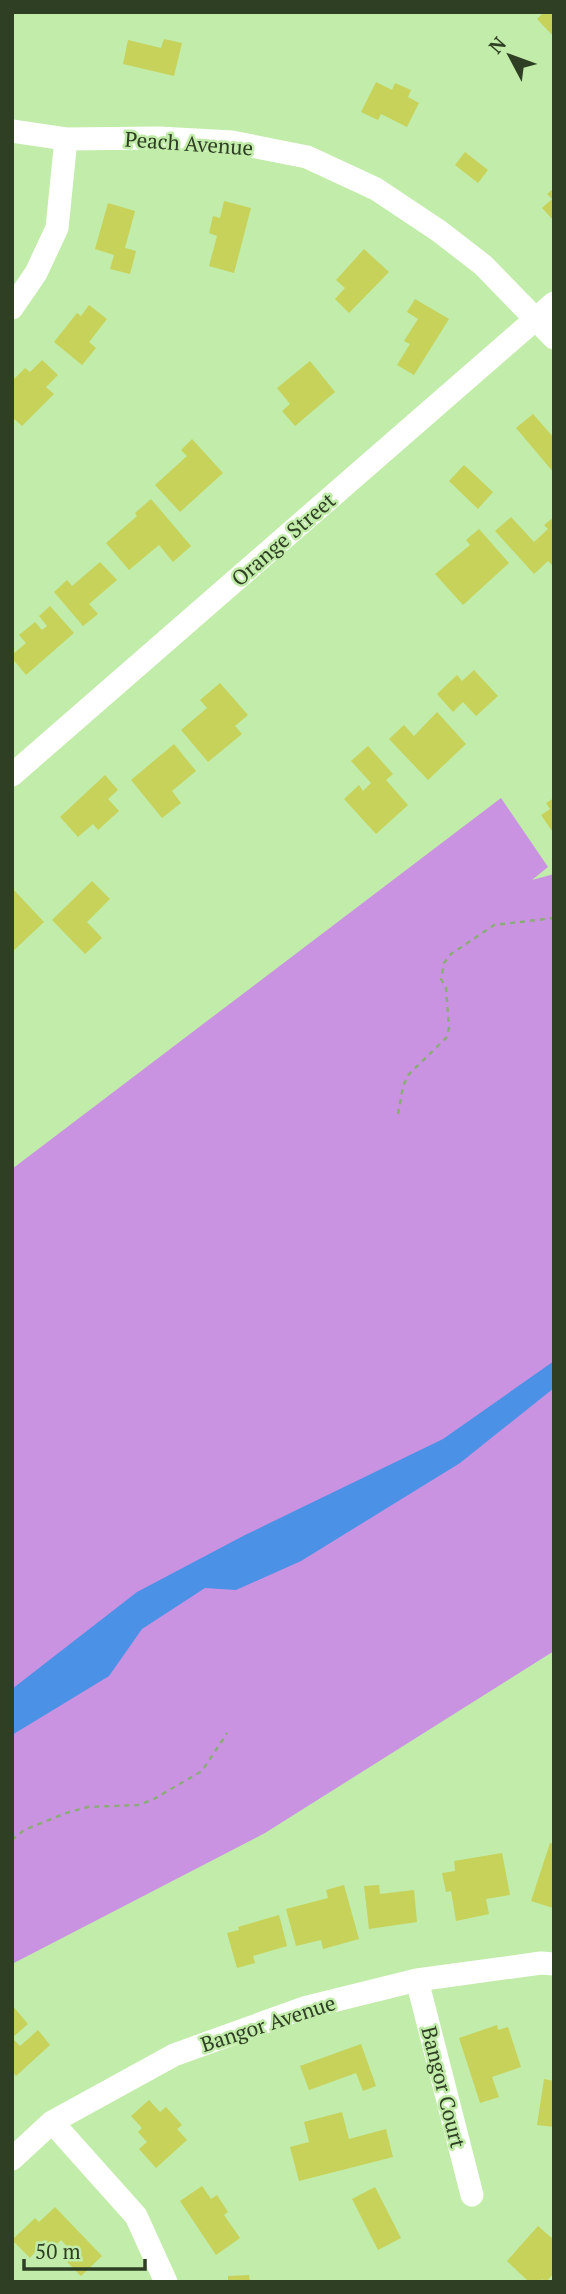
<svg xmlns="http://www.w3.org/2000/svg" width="566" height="2294" viewBox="0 0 566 2294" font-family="'PT Serif',serif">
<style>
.green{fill:#c993e2}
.water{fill:#4b91e5}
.building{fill:#c6d25a}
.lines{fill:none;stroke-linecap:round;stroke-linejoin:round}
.path{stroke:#8bac78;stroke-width:2.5;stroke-dasharray:5 5;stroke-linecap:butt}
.minor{stroke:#fff;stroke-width:23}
.labels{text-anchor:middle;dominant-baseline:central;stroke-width:5;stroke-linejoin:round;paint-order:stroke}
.street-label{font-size:21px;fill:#2e3f24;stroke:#c2eca9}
</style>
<rect width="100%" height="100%" fill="#c2eca9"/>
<path class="green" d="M501,798l47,69 -16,13 22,-6v777l-289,182 -253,131v-795z"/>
<path class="water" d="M554,1361v27l-94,75 -159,98 -65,29 -31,-2 -63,41 -33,47 -97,59v-46l125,-97 108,-57 198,-96z"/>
<path class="building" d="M544,12h10v25l-17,-18z
M164,39l18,4 -8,33 -51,-12 5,-24 33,8z
M376,82l16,8 3,-7 16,7 -3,7 11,6 -12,24 -26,-13 -3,6 -17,-8z
M465,152l23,18 -10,13 -23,-18z
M554,188v33l-12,-13 10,-9 -5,-5z
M224,201l27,7 -17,65 -25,-7 8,-30 -8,-3 4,-17 7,2z
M108,203l27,8 -10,37 11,3 -6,23 -20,-5 4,-14 -19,-6z
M364,249l25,23 -40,41 -14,-14 10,-11 -9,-8z
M415,299l34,20 -35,56 -17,-10 13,-21 -6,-3 14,-22 -11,-7z
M89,305l18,14 -18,23 7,6 -14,17 -28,-23 23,-29 4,3z
M42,360l16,15 -12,12 8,7 -32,32 -10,-9v-36l13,-13 5,4z
M310,361l25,31 -40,34 -13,-15 8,-7 -13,-16z
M533,414l21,24v35l-38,-45z
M192,439l31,34 -43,39 -25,-27 32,-29 -6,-6z
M464,465l29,27 -15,17 -29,-28z
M151,499l40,47 -18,16 -14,-17 -30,25 -23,-27 31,-27 -2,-3z
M511,517l23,25 14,-13 -4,-4 10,-8v50l-6,-6 -14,13 -39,-43z
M479,529l30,34 -46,42 -28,-31 35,-29 -4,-5z
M100,562l17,18 -28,24 9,10 -15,12 -29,-34 13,-12 5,6z
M50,606l24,27 -48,42 -14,-17v-3l14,-12 -7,-8 16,-13 7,8 5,-4 -8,-10z
M474,670l24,26 -22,20 -13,-14 -10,10 -16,-18 20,-19 5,6z
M220,683l28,32 -13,11 7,8 -34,28 -27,-32 26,-22 -7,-8z
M437,712l29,32 -38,36 -39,-41 15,-14 10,11z
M174,744l22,27 -24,20 9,12 -19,15 -31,-38z
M368,746l25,28 -7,6 22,25 -32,29 -32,-35 15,-14 4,6 8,-8 -20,-22z
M105,775l13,15 -10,9 11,12 -21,19 -5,-6 -15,13 -18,-20z
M554,798v36l-13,-19 9,-6 -4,-6z
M92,881l18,18 -23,23 15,16 -17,16 -33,-34z
M12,888l32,34 -32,30z
M550,1843l4,1 -1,64 -22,-7z
M502,1853l8,42 -24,4 3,15 -33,7 -5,-30 -5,1 -4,-19 13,-2 -1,-10z
M344,1885l15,54 -36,10 -2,-9 -25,6 -10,-37 42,-11 -2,-8z
M379,1885l1,9 34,-4 3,32 -48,7 -5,-43z
M279,1915l8,31 -34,10 2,7 -18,5 -10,-35 12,-3 -1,-3z
M12,2005l16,19 -16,14z
M497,2025l1,5 10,-3 13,40 -29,10 7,20 -19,6 -21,-65z
M38,2030l12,15 -34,31 -4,-5v-33l8,8z
M361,2044l15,42 -13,5 -7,-18 -47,17 -9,-24z
M544,2079l10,2v46l-17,-2z
M149,2100l11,12 6,-5 16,18 -5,4 10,11 -31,28 -17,-19 8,-7 -9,-10 4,-4 -11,-12z
M342,2112l7,27 37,-10 7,28 -94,24 -9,-34 19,-5 -5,-20z
M202,2186l9,13 6,-4 11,17 -4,3 16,23 -24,17 -36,-54z
M375,2187l26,51 -23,12 -26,-51z
M55,2207l47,49 -21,20 -14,-14 8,-7 -14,-15 -20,20 -7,-7 -4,5 -18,-18 23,-22 4,4z
M538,2226l16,14v33l-8,9 -4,-3 -2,3h-11l-22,-21z
M249,2275l1,7h-22v-6z"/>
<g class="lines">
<path class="path" d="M398,1114l5,-28 6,-12 37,-36 3,-10 -3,-40 -5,-9 3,-16 7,-9 43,-29 60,-7
M12,1840l12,-10 42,-17 22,-6 50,-2 14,-5 50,-29 25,-38"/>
<path class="minor" d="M12,131l54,8 93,-1 73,4 75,15 69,32 63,42 44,34 71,73
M12,308l24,-35 21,-45 9,-89
M12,775l542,-472
M417,1980l55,215
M52,2122l84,94 30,66
M12,2159l40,-37 122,-67 130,-47 113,-28 124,-17 13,1"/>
</g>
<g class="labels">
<g class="street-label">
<text transform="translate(189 143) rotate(4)">Peach Avenue</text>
<text transform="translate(283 539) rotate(-41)">Orange Street</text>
<text transform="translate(268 2023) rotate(-18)">Bangor Avenue</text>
<text transform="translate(444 2087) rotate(76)">Bangor Court</text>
</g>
</g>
<rect width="566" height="2294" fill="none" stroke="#2e3f24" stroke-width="28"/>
<g transform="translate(510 56) rotate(311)" stroke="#c2eca9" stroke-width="5" paint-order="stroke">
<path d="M0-5L12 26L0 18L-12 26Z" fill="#2e3f24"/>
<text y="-10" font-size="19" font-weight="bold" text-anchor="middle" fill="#2e3f24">N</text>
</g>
<path d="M24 2259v10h121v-10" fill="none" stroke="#2e3f24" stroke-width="3.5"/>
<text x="35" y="2259" font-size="21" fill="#2e3f24" stroke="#c2eca9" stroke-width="5" paint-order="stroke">50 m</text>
</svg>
